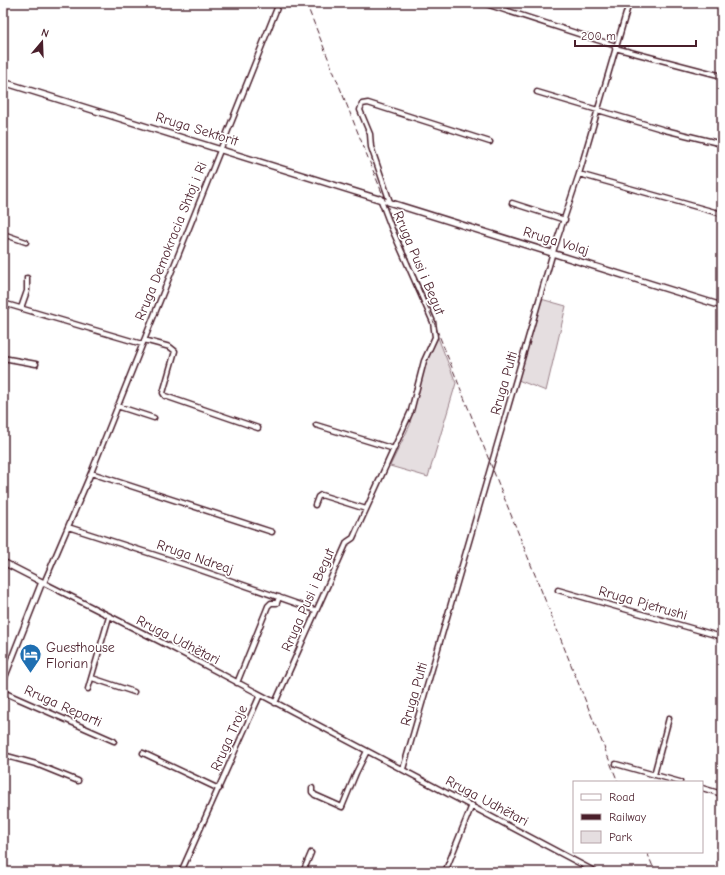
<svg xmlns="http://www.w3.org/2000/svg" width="725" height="875" viewBox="0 0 725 875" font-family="'Comic Neue',sans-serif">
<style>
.green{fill:#e5dee0;stroke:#987e86}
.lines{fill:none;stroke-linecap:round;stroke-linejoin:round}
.minor-casing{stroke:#4a1f2b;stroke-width:7}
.tertiary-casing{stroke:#4a1f2b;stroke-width:8}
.minor{stroke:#fff;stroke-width:4}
.tertiary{stroke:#fff;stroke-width:5}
.rail{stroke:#4a1f2b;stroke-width:1;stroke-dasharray:6 3;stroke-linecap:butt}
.labels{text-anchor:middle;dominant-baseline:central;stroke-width:3.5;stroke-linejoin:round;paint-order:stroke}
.street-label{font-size:14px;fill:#4a1f2b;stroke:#fff}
.poi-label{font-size:14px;fill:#4a1f2b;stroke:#fff;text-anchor:start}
</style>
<rect width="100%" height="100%" fill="#fff"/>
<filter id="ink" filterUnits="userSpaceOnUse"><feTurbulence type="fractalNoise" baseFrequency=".025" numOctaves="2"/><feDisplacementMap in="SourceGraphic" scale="8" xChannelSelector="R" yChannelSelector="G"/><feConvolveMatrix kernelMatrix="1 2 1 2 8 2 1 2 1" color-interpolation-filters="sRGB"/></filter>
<g filter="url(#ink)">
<path class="green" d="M541,299l25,7 -20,85 -28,-11z
M437,335l19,48 -28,94 -38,-11 20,-41 2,-16 13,-45z"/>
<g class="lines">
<defs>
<path id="minor" d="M483,3l133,43
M615,48l107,28
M537,92l128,38 57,14
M579,174l143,40
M390,202l-19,-55 -1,-13 -10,-24 2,-6 6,-1 122,39
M512,203l53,17
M3,234l23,8
M3,303l139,41
M21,308l6,-17v-13
M144,340l26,7 5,4 -12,42 2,3 93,32
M3,358l33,6
M117,406l37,12
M316,425l78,24
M91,473l181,59
M315,505l3,-8 3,-2 45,14
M68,527l118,38 129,45
M42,582l119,60 435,230
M44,583l47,-110 188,-470
M558,590l164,47
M92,678l42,14
M237,683l31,-77 3,-3h6l2,-6
M88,689l21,-72
M3,692l111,49
M275,703l72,-161 6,-4 58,-127 13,-50 11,-24 -2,-15 -42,-95 -11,-29
M143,753l76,36
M3,755l33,9 42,17
M616,764l64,18
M403,769l150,-517 26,-78 50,-171
M654,775l15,-57
M312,788v4l3,3 27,12 14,-34 11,-22
M702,788l20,6
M181,872l79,-177
M303,872l8,-19
M445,872l27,-67"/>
<path id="tertiary" d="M3,82l719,224
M3,562l39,20 -39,99"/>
</defs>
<use href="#minor" class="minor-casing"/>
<use href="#tertiary" class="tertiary-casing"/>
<use href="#minor" class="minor"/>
<use href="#tertiary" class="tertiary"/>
<path class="rail" d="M306,3l312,779
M647,852l8,20"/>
</g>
</g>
<defs>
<symbol id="hotel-pin" viewBox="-11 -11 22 30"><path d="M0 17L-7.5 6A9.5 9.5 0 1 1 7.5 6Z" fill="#1f6fb2" stroke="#fff"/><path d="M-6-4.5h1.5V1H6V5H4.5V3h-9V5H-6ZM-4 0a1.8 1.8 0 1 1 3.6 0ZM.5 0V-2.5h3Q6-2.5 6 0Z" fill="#fff"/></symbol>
</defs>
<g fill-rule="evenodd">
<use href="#hotel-pin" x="18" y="642" width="25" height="34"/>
</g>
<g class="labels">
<g class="street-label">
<text transform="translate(197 129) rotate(17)">Rruga Sektorit</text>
<text transform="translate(171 241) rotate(-68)">Rruga Demokracia Shtoj i Ri</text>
<text transform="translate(556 241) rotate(17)">Rruga Volaj</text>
<text transform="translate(419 263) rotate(67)">Rruga Pusi i Begut</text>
<text transform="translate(504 383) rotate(-74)">Rruga Pulti</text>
<text transform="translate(195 557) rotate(19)">Rruga Ndreaj</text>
<text transform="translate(308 600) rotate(-66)">Rruga Pusi i Begut</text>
<text transform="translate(643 603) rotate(16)">Rruga Pjetrushi</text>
<text transform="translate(178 640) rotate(27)">Rruga Udhëtari</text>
<text transform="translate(414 694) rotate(-74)">Rruga Pulti</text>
<text transform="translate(63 706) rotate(24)">Rruga Reparti</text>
<text transform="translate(229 738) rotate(-66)">Rruga Troje</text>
<text transform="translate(487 801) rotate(28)">Rruga Udhëtari</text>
</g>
<g class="poi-label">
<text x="46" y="647">Guesthouse<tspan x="46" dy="16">Florian</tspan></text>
</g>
</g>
<rect width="725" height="875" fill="none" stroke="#fff" stroke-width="16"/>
<rect x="8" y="8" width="709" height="859" fill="none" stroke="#4a1f2b" stroke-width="1.5" filter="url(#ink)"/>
<rect x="573" y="781" width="130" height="72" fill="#ffffff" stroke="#b7a5aa"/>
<rect x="581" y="794" width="20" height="6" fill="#ffffff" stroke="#b7a5aa"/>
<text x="609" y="801" font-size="12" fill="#4a1f2b">Road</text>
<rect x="581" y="814" width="20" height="6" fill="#4a1f2b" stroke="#b7a5aa"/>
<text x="609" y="821" font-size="12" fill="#4a1f2b">Railway</text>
<rect x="581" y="831" width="20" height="12" fill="#e5dee0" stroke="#b7a5aa"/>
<text x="609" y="841" font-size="12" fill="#4a1f2b">Park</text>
<g transform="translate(42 42) rotate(19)" stroke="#ffffff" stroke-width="3" paint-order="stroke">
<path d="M0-3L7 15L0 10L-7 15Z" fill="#4a1f2b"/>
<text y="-6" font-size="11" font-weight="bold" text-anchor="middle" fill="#4a1f2b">N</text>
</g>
<path d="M575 40v6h121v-6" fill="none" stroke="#4a1f2b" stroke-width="2"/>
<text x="581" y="40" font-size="12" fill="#4a1f2b" stroke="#ffffff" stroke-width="3" paint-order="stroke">200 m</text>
</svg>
